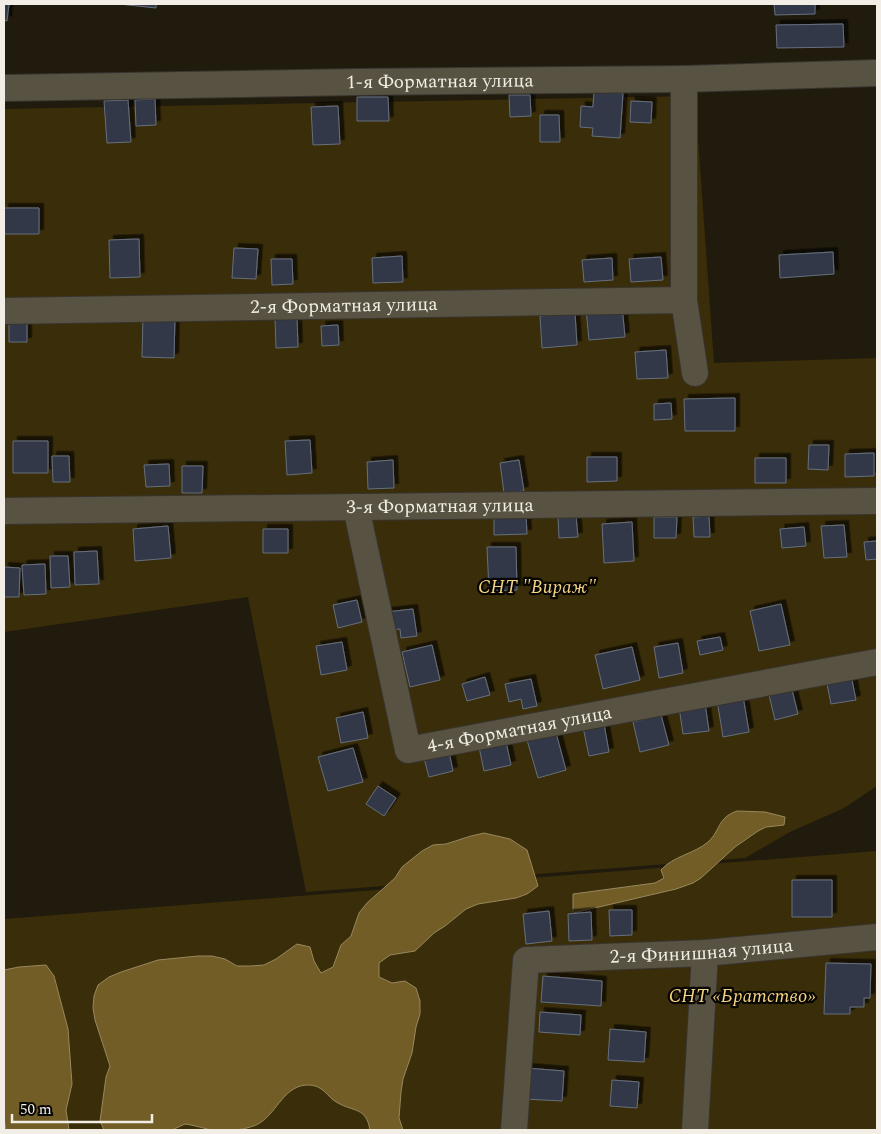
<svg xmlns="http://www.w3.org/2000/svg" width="881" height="1134" viewBox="0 0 881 1134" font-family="Spectral,serif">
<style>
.green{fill:#3a2d09}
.water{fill:#725d26;stroke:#98885f}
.building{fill:#313946;stroke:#666f7e;filter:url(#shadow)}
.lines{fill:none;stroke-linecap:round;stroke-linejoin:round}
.minor-casing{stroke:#38342e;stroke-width:28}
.minor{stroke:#585242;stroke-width:26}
.labels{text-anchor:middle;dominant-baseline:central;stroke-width:4.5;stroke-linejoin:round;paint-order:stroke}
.street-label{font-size:19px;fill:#f2eee5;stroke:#080603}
.park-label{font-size:19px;font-style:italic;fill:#f4d482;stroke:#080603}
</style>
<defs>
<filter id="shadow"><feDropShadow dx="4.5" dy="-4.5" stdDeviation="0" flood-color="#0009"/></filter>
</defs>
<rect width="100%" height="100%" fill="#211b0d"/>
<path class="green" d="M695,96l19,267 163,-5v428l-33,22 -54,24 -45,26 -439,34 -58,-295 -244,35v-523z
M877,851v279h-873v-211z"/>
<path class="water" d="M737,811l28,1 20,5 -1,8 -18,2 -8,4 -23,16 -34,31 -8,5 -17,6 -103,24v-19l82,-11 9,-5 -3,-8c12,-14 33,-16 47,-28 13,-12 9,-24 29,-31z
M484,833l26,6 17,11 11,36 -11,8 -11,4 -38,6 -12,5 -21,17 -11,7 -19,18 -25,4 -11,8v14l13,6 13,-2 11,7 4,13v13l-4,13 -4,26 -9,26 -2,13 -2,26 4,12h-33c-4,-23 -16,-18 -32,-27 -12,-6 -14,-19 -32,-18 -24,2 -30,31 -50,40 -14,6 -34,7 -49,4 -7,-2 -15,-4 -22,-5l-13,6h-68l-4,-9 6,-44 4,-11 -15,-46 -2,-12 1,-12 4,-11 11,-8 12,-5 37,-12 40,-4h14l13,3 12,7h14l13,-1 12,-6 21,-15 13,3 4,14 7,12 12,-6 8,-22 10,-9 8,-23 8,-10 28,-25 7,-11 20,-16 11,-6 13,-1 25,-8z
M46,965l8,11 14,53 4,55 -6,26 3,20h-63l-2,-13v-147l15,-3z"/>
<path class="building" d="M4,4h5l-2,17 -3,-1z
M119,4h37v4z
M774,4h41v10l-40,1z
M843,24l1,23 -67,1 -1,-23z
M594,91l29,2 -3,45 -28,-2 1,-8 -13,-1 1,-21 12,1z
M509,95h21l1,21 -21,1z
M357,97h31l1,24h-32z
M155,99l1,26 -20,1 -1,-26z
M128,100l3,42 -24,1 -3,-42z
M631,101l21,1 -1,21 -21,-1z
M338,106l2,38 -27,1 -2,-38z
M540,115h19l1,27h-20z
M4,208h35v26h-35z
M139,239l1,38 -30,1 -1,-38z
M234,248l24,1 -2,30 -24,-1z
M833,252l1,22 -54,4 -1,-23z
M402,256l1,26 -30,1 -1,-25z
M661,257l2,23 -32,2 -2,-23z
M612,258l1,22 -29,2 -2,-22z
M271,259h21l1,25 -21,1z
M622,306l3,31 -36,3 -3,-31z
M575,313l2,32 -35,3 -2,-32z
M143,316h32l-1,42 -32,-1z
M297,317l1,30 -22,1 -1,-30z
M9,319h18v23h-18z
M338,325l1,20 -17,1 -1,-20z
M666,350l2,28 -31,1 -2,-27z
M735,398v33h-50l-1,-32z
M671,403l1,16 -18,1v-16z
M310,440l2,33 -25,2 -2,-34z
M13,441h35v32h-35z
M809,445h20l-1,25 -20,-1z
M874,453v23l-29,1v-23z
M52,456h17l1,26h-17z
M587,457h30v24l-30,1z
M755,458h31v25h-31z
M393,460l1,28 -26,1 -1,-27z
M519,460l5,31 -20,2 -4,-30z
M169,464l1,22 -24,1 -2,-22z
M182,466h21l-1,27h-20z
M494,515h32l1,19 -33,1z
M576,516l2,21 -19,1 -1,-21z
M709,516l1,21h-16l-1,-20z
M654,517h23l-1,21h-22z
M632,522l2,39 -30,2 -2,-39z
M844,525l3,32 -23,1 -3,-32z
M168,526l3,32 -36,3 -2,-32z
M804,527l2,19 -24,2 -2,-19z
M263,529h25v24h-25z
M877,541v18l-11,1 -2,-18z
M487,547h29l1,43 -28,1z
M97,551l2,33 -24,1 -1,-33z
M50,556h18l2,31 -19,1z
M45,564l1,30 -22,1 -2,-30z
M4,567l16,1 -1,29h-15z
M357,600l5,22 -24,6 -5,-23z
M781,604l9,41 -31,6 -9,-40z
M413,609l4,27 -16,2 -1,-9 -11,1 -3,-18z
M720,637l3,13 -23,5 -3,-14z
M342,642l5,28 -26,5 -5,-29z
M678,643l5,30 -24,5 -5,-31z
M432,645l8,35 -30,7 -8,-35z
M632,647l8,33 -37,9 -8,-34z
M851,675l5,25 -25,4 -5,-25z
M485,677l5,18 -23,6 -5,-17z
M531,679l6,27 -14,3 -2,-10 -12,3 -4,-18z
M792,690l6,24 -23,6 -6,-25z
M743,696l6,36 -26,5 -6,-37z
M705,703l4,28 -26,3 -4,-27z
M363,712l5,26 -27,5 -5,-25z
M661,715l8,30 -29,7 -7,-30z
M604,724l5,28 -20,4 -6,-29z
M556,733l10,37 -28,8 -11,-38z
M506,742l5,23 -27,6 -5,-24z
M353,748l10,34 -35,9 -10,-34z
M449,752l4,19 -24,6 -5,-19z
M378,786l18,12 -12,18 -18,-12z
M792,880h40v37h-40z
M609,910h23v25l-22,1z
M549,911l3,30 -26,3 -3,-30z
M591,912l1,28 -23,1 -1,-27z
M826,963l45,1 -1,34h-6v9h-14v7h-26z
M543,976l59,5 -1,25 -60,-4z
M540,1012l41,3 -1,20 -41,-3z
M610,1029l36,3 -2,30 -36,-2z
M526,1068l38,3 -2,30 -38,-2z
M612,1080l27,2 -2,26 -27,-2z"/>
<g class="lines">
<defs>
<g id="minor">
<path d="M684,79v221l11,73"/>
<path id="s1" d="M4,88l352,-6 328,-3 193,-6"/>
<path id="s2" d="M4,311l680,-11"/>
<path id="s3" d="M356,507l52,243 469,-88"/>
<path id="s4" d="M4,511l873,-10"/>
<path id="s5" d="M514,1130l12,-170 179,-7 172,-16"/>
<path d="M695,1130l10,-177"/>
</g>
</defs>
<use href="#minor" class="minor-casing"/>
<use href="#minor" class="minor"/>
</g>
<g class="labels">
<g class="street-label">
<text stroke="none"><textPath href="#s1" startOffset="436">1-я Форматная улица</textPath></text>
<text stroke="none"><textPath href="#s2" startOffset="340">2-я Форматная улица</textPath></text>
<text stroke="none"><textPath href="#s4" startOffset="436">3-я Форматная улица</textPath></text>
<text stroke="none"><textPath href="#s3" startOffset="362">4-я Форматная улица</textPath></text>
<text stroke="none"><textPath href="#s5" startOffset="346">2-я Финишная улица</textPath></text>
</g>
<g class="park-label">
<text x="537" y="587">СНТ "Вираж"</text>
<text x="742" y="996">СНТ «Братство»</text>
</g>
</g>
<rect width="881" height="1134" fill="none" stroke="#f2eee5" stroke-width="10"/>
<path d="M12 1114v8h140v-8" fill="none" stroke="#f2eee5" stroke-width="2.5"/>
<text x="20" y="1114" font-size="15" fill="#f2eee5" stroke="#080603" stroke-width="4" paint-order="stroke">50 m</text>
</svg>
